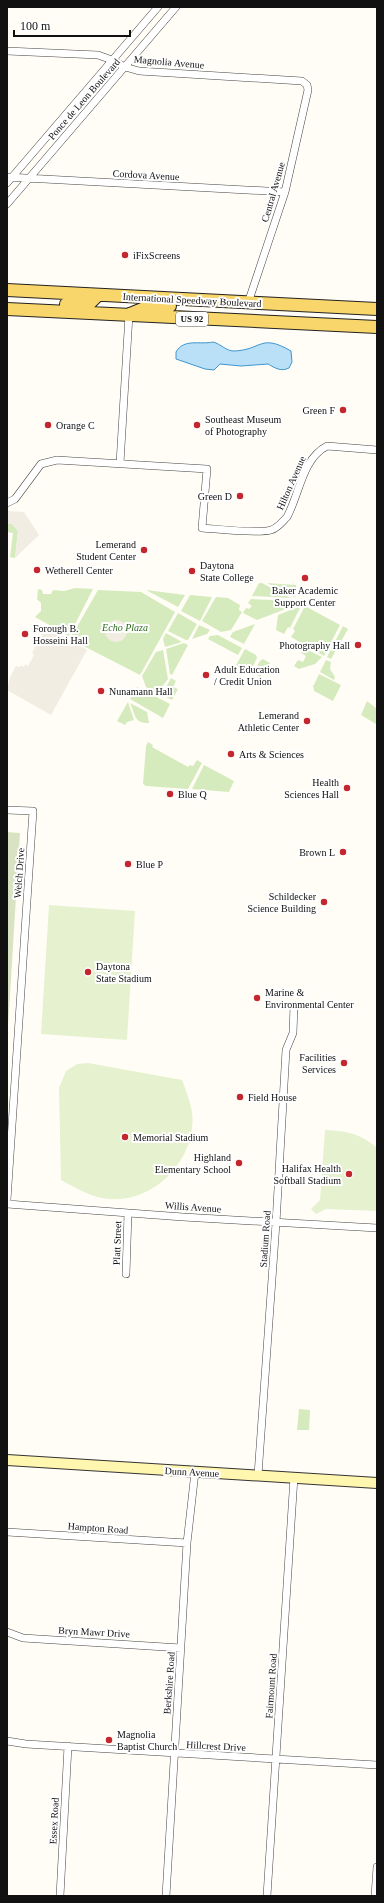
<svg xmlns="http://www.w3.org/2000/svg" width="384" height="1903" viewBox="0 0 384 1903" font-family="'Times New Roman',serif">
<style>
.green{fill:#d5ebbd}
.cemetery{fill:#d9e3c4}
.pitch{fill:#e6f2cf}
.plaza{fill:#f1ede2}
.water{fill:#b9e0f7;stroke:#3f96cf}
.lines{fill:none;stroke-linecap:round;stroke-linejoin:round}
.minor-casing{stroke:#444;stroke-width:8}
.secondary-casing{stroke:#333;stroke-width:12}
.primary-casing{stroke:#222;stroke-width:14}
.minor{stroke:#fff;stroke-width:7}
.secondary{stroke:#fff6b0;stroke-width:10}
.primary{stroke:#f9d66b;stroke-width:12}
.poi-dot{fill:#c4262e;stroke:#fff;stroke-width:1.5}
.labels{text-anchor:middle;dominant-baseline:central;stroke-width:4;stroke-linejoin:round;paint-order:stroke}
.shield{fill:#fff;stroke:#585858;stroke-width:1}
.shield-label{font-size:9px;font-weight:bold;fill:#111}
.street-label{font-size:10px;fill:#111;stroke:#fff}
.poi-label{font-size:10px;fill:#111;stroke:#fff;text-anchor:start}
.park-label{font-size:10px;font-style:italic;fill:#2f6b1f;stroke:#fff}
</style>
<rect width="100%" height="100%" fill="#fffdf5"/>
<path class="green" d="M7,524h5l6,7 -3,27 -5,-1 3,-24 -6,-1z
M259,583h3l28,15 -38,-2z
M267,583l29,2v11l-2,1z
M75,588l18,1 -24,47 -34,-19 6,-6v-8l-4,-4 1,-10 4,1 1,4h8l2,-4 11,1z
M98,590l43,2 34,20 -35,63 -70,-36z
M146,590l39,5 -7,12z
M190,595l22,2 -12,24 -19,-10z
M216,597l12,1 12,7 -1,5 3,2 -11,18 -10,2 -19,-11z
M251,599l43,2 2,4 -39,15 -14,-7 3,-5 3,1 3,-3 -4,-3z
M301,606l-11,22 -2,-1 -4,7 -8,-4 2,-15z
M305,606l35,19 -16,31 -33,-19 4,-6 -2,-2z
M178,613l19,11 -9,16h-2l-18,-9z
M255,624l-11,20 -14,-7 3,-5z
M199,625l11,5 -3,4 -15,5z
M343,626l5,3 -17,30 -4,-2z
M166,633l16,9 -17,5 -2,-8z
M218,635l24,13 -4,7 -30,-16 2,-3z
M184,643l4,2 -16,30 -2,-1 -4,-25z
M304,648l18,9 -7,7 -16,5 -5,-3 4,-6 5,2 3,-6 -5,-3z
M245,649l11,6 1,3 -8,16 -14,-7z
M163,650l5,29 -11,14 -11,-6 -4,-11 14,-24z
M263,659l7,4 -2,4 -2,-1 -6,11 -7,-4 7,-12z
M326,660l5,2 -1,7 5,8 -1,3 -14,-8z
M319,674l22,11 -8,16 -19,-10 -1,-6h1z
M171,678l5,3 -3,6 5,2 -6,11 -10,-5z
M137,687l33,17 -7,14 -33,-19z
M367,701l10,8 -1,15 -15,-9z
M128,702l6,18 -7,2 -2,3 -8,-4z
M130,703l17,9 2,11c-16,0 -13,-8 -19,-20z
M148,742l5,3 -1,2 36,20 2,-2 3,1 4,-6 5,3 -14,26 -42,-3 -3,-2 3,-38z
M204,765l30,16 -5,11 -37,-3z
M299,1409l11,1 -1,20h-12z"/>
<path class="cemetery" d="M7,832l13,1 -13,209z"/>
<path class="pitch" d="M49,905l86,6 -8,129 -86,-6z
M88,1063l94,17c4,10 8,21 10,32 6,48 -41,96 -90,86 -15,-3 -28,-11 -41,-18l-2,-92 7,-17 11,-7z
M325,1130c21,1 35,3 52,18v63l-51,-2 -10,5 -5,-5 9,-9z"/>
<path class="plaza" d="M7,511l17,1 15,23 -24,23 3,-27 -6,-7h-5z
M105 631a11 11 0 1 1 22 0a11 11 0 1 1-22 0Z
M46,627l41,23 -36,65 -44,-25 3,-13 6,-11 4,1 1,-2 3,2 1,-3 3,2 6,-11 -2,-2z"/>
<path class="water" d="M213,342c8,2 13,9 21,9 28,-1 26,-18 57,0l1,11 -3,6c-8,4 -14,0 -21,-4l-27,2 -21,-2 -6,6 -9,-1 -29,-10v-7c8,-14 24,-7 37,-10z"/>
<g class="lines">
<defs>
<path id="minor" d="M7,51l91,4 14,5 13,7 14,4 163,10 5,4 1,5 -23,102 -37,111
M7,177l278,15
M7,183l151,-176
M7,204l169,-197
M120,463l9,-148
M7,503l8,-4 26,-35 16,-4 150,9 -5,59c16,1 56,6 69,2 7,-2 11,-8 16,-13 13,-24 15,-58 40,-71l50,4
M7,810l26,1 -26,389
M7,1204l176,13 194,11
M126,1274l2,-61
M258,1475l18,-252 10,-173 7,-17 1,-28
M7,1532l180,11
M7,1632l16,6 158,10
M7,1741l19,3 351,21
M60,1896l8,-150
M166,1896l21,-353 8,-71
M267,1896l27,-419
M375,1896l2,-29"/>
<path id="secondary" d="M7,1460l370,23"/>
<path id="primary" d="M7,290l370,19
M66,304l24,-1 8,-8
M7,309l370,18
M130,314l17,-7 23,-1"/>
</defs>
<use href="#minor" class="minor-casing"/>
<use href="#secondary" class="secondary-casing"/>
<use href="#primary" class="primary-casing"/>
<use href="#minor" class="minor"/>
<use href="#secondary" class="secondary"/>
<use href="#primary" class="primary"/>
</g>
<g class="poi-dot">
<circle cx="125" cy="255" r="4"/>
<circle cx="343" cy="410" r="4"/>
<circle cx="48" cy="425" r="4"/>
<circle cx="197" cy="425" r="4"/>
<circle cx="240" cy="496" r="4"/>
<circle cx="144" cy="550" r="4"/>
<circle cx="37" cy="570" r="4"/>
<circle cx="192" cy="571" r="4"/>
<circle cx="305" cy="578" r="4"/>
<circle cx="25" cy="634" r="4"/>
<circle cx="358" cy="645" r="4"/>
<circle cx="206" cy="675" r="4"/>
<circle cx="101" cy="691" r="4"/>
<circle cx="307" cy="721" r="4"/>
<circle cx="231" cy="754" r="4"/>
<circle cx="347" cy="788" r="4"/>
<circle cx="170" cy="794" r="4"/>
<circle cx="343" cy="852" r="4"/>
<circle cx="128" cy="864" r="4"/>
<circle cx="324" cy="902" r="4"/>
<circle cx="88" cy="972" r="4"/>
<circle cx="257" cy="998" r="4"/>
<circle cx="344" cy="1063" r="4"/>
<circle cx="240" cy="1097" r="4"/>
<circle cx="125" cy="1137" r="4"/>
<circle cx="239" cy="1163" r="4"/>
<circle cx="349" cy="1174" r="4"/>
<circle cx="109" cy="1740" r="4"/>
</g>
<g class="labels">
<rect class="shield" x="176" y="312" width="32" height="14" rx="3"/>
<g class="shield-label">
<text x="192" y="319">US 92</text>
</g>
<g class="street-label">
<text transform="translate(169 62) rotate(5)">Magnolia Avenue</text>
<text transform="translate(84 99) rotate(-49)">Ponce de Leon Boulevard</text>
<text transform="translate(146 175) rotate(3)">Cordova Avenue</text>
<text transform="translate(273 192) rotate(-74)">Central Avenue</text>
<text transform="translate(192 300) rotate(3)">International Speedway Boulevard</text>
<text transform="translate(291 483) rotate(-66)">Hilton Avenue</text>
<text transform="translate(19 873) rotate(-86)">Welch Drive</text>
<text transform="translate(193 1207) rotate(4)">Willis Avenue</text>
<text transform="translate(265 1239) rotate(-86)">Stadium Road</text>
<text transform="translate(117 1243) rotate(-88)">Platt Street</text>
<text transform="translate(192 1472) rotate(3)">Dunn Avenue</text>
<text transform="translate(98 1528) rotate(4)">Hampton Road</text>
<text transform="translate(94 1632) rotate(3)">Bryn Mawr Drive</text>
<text transform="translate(169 1683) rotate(-86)">Berkshire Road</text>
<text transform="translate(271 1686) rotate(-86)">Fairmount Road</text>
<text transform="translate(216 1746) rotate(3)">Hillcrest Drive</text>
<text transform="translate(54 1821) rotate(-87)">Essex Road</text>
</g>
<g class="poi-label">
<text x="133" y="255">iFixScreens</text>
<text x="335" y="410" text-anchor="end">Green F</text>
<text x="205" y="419">Southeast Museum<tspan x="205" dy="12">of Photography</tspan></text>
<text x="56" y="425">Orange C</text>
<text x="232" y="496" text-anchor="end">Green D</text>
<text x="136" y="544" text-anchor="end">Lemerand<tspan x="136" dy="12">Student Center</tspan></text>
<text x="200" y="565">Daytona<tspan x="200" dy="12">State College</tspan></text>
<text x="45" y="570">Wetherell Center</text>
<text x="305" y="590" text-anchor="middle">Baker Academic<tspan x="305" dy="12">Support Center</tspan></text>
<text x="33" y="628">Forough B.<tspan x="33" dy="12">Hosseini Hall</tspan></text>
<text x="350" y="645" text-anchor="end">Photography Hall</text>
<text x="214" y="669">Adult Education<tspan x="214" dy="12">/ Credit Union</tspan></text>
<text x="109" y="691">Nunamann Hall</text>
<text x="299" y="715" text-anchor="end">Lemerand<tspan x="299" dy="12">Athletic Center</tspan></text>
<text x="239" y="754">Arts &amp; Sciences</text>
<text x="339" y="782" text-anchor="end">Health<tspan x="339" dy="12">Sciences Hall</tspan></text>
<text x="178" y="794">Blue Q</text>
<text x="335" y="852" text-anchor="end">Brown L</text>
<text x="136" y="864">Blue P</text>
<text x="316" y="896" text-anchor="end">Schildecker<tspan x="316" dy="12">Science Building</tspan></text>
<text x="96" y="966">Daytona<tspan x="96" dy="12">State Stadium</tspan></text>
<text x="265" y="992">Marine &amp;<tspan x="265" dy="12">Environmental Center</tspan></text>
<text x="336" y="1057" text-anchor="end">Facilities<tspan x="336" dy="12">Services</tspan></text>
<text x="248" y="1097">Field House</text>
<text x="133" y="1137">Memorial Stadium</text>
<text x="231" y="1157" text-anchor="end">Highland<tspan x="231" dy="12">Elementary School</tspan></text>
<text x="341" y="1168" text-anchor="end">Halifax Health<tspan x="341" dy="12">Softball Stadium</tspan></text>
<text x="117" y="1734">Magnolia<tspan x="117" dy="12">Baptist Church</tspan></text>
</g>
<g class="park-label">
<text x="125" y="627">Echo Plaza</text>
</g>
</g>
<rect width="384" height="1903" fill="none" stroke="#111111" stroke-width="16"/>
<path d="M14 30v6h116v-6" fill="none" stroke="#111111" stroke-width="2"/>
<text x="20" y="30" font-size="12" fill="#111111" stroke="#ffffff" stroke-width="3" paint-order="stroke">100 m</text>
</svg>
